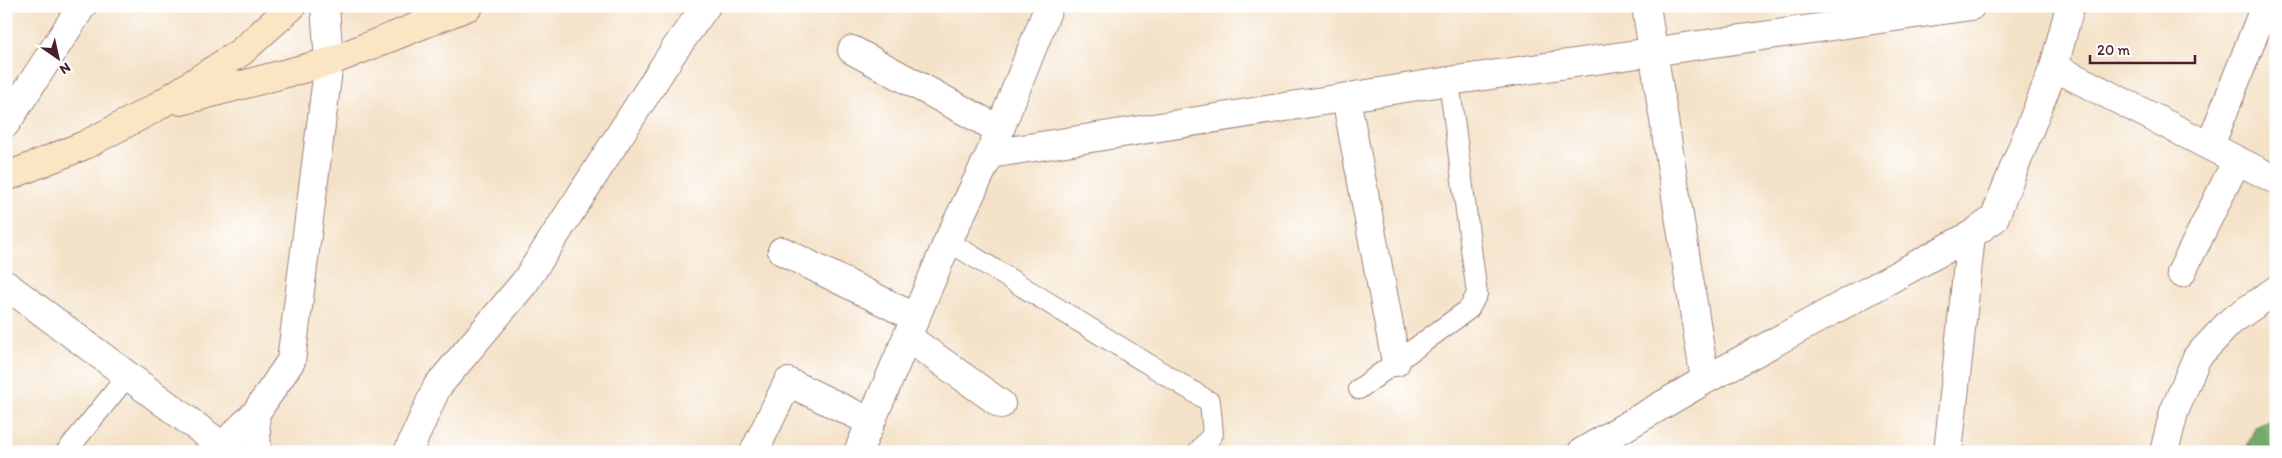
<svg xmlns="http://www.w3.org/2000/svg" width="2282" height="458" viewBox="0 0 2282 458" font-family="Itim,sans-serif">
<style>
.forest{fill:#6fab6b;stroke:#5c654b}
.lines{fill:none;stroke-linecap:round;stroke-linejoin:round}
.lane-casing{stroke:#9f807a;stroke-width:22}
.street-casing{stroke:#9f807a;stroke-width:30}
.secondary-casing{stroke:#9f807a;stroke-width:30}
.lane{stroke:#fff;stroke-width:20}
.street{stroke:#fff;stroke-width:28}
.secondary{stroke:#fbe6c4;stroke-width:28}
</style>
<rect width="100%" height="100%" fill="#fff"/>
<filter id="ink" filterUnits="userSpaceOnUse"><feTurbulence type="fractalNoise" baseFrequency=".02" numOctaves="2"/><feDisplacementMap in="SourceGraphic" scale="10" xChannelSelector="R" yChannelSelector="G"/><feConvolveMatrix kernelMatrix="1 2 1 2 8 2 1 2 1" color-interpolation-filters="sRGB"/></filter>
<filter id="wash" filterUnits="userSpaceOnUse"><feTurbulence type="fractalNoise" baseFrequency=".0096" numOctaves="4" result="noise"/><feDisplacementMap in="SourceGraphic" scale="20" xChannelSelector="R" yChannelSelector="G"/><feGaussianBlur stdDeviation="1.12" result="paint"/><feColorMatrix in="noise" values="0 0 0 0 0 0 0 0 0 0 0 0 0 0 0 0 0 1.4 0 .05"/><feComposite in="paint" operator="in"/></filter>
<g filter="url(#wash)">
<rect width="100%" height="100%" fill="#f4e2c8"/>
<path class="forest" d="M2276,418v34h-31l10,-25z"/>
</g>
<g filter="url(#ink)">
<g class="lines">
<defs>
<path id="lane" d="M948,241l262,161 3,32 -15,18
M1359,389l110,-80 8,-15 -28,-213
M66,452l62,-77"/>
<path id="street" d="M1646,6l59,374
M852,50l148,80
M2054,67l222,113
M1346,98l50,264
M6,123l76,-117
M2210,146l55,-140
M990,154l459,-73 522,-75
M782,251l134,67
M2181,273l56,-113
M6,285l215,160
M907,337l94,67
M255,414l2,38
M216,452l39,-38 36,-53 38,-299 -4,-56
M408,452l29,-65 88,-105 150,-233 31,-43
M754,452l34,-70 83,40
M858,452l90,-211 42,-87 59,-148
M1582,452l123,-72 266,-145 23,-16 60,-152 16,-61
M1948,452l23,-217
M2164,452l10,-40 23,-55 34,-36 45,-31"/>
<path id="secondary" d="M181,101l148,-39 140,-56
M6,177l79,-32 70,-37 86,-56 51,-46"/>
</defs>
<use href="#lane" class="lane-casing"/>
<use href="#street" class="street-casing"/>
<use href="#secondary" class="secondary-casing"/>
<use href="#lane" class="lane"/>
<use href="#street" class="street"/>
<use href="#secondary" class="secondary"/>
</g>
</g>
<rect width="2282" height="458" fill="none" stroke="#fff" stroke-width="25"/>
<g transform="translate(58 58) rotate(146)" stroke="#ffffff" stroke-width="4" paint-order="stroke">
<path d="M0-4L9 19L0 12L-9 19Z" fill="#4a1f2b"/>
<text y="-8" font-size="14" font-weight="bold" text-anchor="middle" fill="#4a1f2b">N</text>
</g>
<path d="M2090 55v8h105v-8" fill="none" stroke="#4a1f2b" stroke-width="2.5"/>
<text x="2097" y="55" font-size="15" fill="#4a1f2b" stroke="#ffffff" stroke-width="4" paint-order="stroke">20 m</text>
</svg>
